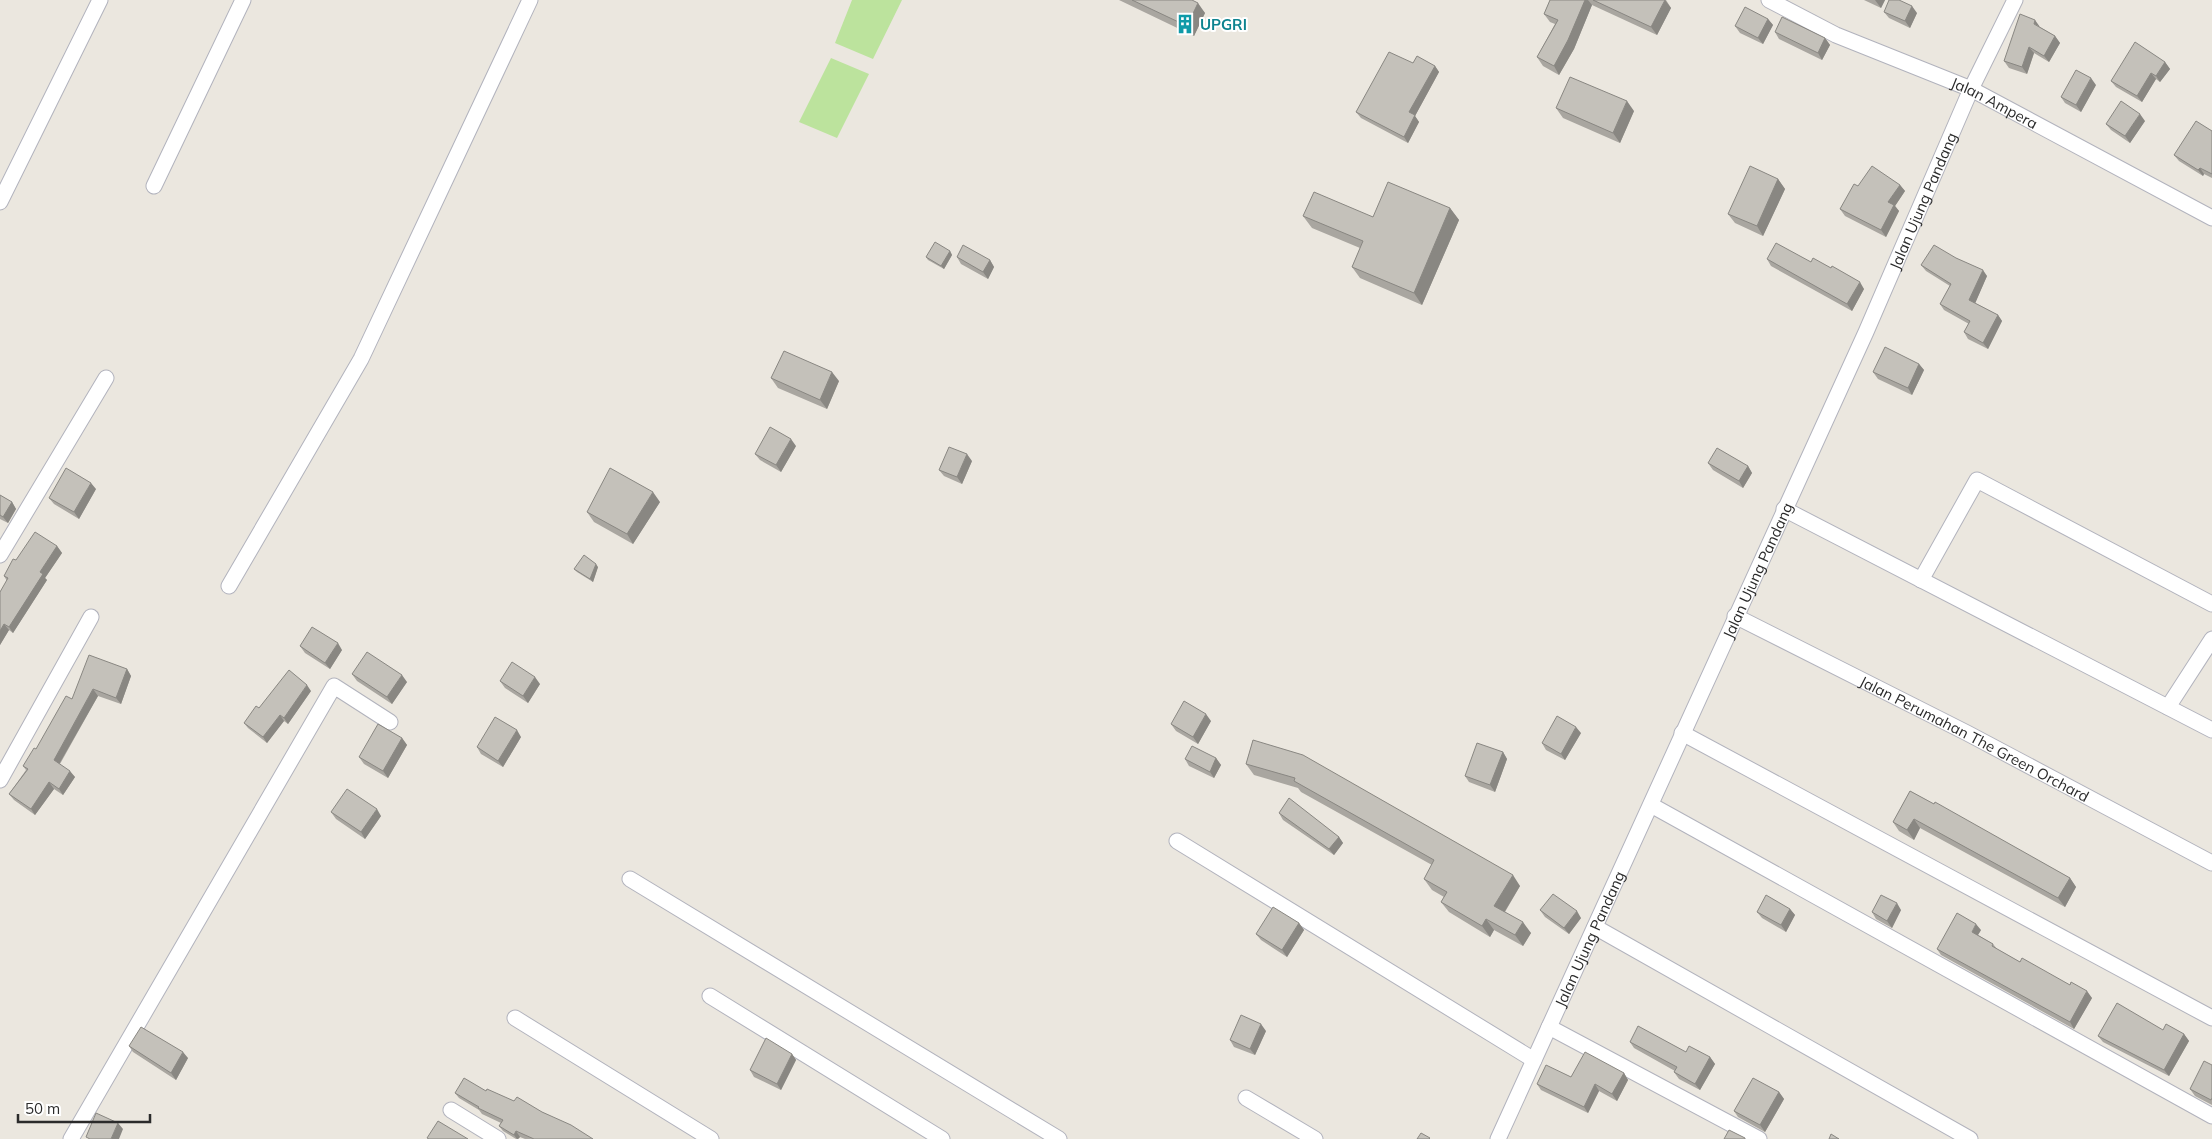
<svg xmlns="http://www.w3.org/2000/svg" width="2212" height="1139" viewBox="0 0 2212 1139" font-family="Mulish,sans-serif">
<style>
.pitch{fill:#bce39d}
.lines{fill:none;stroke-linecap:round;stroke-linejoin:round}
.street-casing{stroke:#b2b3bd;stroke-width:17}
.street{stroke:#fff;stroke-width:15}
.wall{fill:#a9a6a0}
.shaded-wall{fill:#898782}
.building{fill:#c4c1ba;stroke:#898782}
.labels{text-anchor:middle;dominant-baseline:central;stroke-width:4;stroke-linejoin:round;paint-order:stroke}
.culture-label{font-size:15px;font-weight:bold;fill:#0d838f;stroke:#fff;text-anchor:start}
.street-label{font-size:15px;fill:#2b2b2b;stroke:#fff}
</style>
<rect width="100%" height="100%" fill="#ebe7df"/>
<path class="pitch" d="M852,0h50l-29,59 -38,-16z
M831,58l38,16 -32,64 -38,-16z"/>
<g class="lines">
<defs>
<g id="street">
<path id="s1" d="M1769,0l67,35 135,54 241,129"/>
<path d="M154,186l89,-186"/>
<path d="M0,202l100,-202"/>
<path d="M1784,509l428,221"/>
<path d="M0,555l106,-177"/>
<path d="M1921,580l56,-100 235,124"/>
<path d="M229,586l132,-227 169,-359"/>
<path id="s2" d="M1735,616l232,117 245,130"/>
<path d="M2168,707l44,-68"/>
<path d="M1682,733l530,285"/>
<path d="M0,780l91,-163"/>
<path d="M1651,805l561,311"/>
<path d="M1177,841l357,219"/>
<path d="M630,879l429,260"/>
<path d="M1595,927l375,212"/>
<path d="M710,996l232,143"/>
<path d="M515,1018l196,121"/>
<path d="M1549,1027l210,112"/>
<path d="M1246,1098l69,41"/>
<path d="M451,1110l47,29"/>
<path d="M71,1139l263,-453 56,36"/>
<path id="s3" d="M1498,1139l368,-807 105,-243 44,-89"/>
</g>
</defs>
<use href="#street" class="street-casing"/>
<use href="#street" class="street"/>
</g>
<path class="wall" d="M1119,0h73l13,13 -11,23z
M1550,0h116l5,8 -14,27 -65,-30 -18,44 -15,26 -16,-9 -6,-9 18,-33 -5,-2 -6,-8z
M1864,0h21l-4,8z
M1884,12l33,1 -7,15 -21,-10z
M1768,19l5,6 -10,19 -23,-11 -5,-7z
M2040,27l15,9 5,7 -11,19 -15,-9 -7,21 -18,-6 -5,-7z
M1775,32l50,6 5,7 -8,15 -43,-21z
M2165,62l5,7 -10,13 -4,-3 -14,23 -26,-15 -5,-6z
M1413,63l22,3 4,6 -24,44 4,6 -11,21 -47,-25 -5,-6z
M2096,85l-15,27 -16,-9 -4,-6z
M1556,108l78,3 -14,32 -57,-25z
M2145,121l-15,22 -19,-13 -5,-6z
M2212,131v47l-8,-4 -1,2 -24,-15 -5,-6z
M1778,179l7,10 -22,47 -28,-13 -7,-9z
M1900,185l5,6 -10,15 4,5 -13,26 -41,-21 -5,-7 18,-23z
M1450,208l9,12 -37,85 -62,-27 -8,-11 8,-19 -48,-20 -9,-12 70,1z
M950,251l2,4 -8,14 -16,-9 -2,-3z
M957,257l33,3 4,7 -6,12 -27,-15z
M1956,258l31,18 -12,27 23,12 4,6 -14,28 -20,-10 -4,-7 5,-8 -25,-14 -4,-6 10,-18 -24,-15 -5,-6z
M1767,259l44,3 20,6 33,21 -12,22 -81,-45z
M1919,364l5,6 -12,25 -34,-16 -5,-7z
M771,378l68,3 -12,28 -49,-21z
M796,446l-15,26 -21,-12 -5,-6z
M972,461l-10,23 -18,-8 -5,-6z
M1708,463l40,3 4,7 -9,15 -30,-18z
M96,489l-17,30 -25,-15 -5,-6z
M0,495l12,7 4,7 -8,14 -8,-4z
M660,502l-27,42 -39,-22 -7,-10z
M57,546l5,7 -17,25 2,2 -34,53 -4,-3 -9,15v-53l7,-11 -3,-5 12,-16z
M598,567l-5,15 -16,-10 -3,-3z
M300,646l42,4 -12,19 -25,-16z
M127,669l4,7 -10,28 -23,-8 -38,68 15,13 -12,18 -9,-6 -19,26 -21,-15 -5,-6 17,-24 -3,-4 13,-17 36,-50z
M352,674l55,8 -15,22 -35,-23z
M500,681l40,3 -12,19 -23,-15z
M311,691l-23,33 -4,-3 -17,22 -19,-15 -4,-5 15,-15z
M1211,721l-13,23 -22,-13 -5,-7z
M1581,733l-16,27 -19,-10 -4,-7z
M521,737l-18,30 -22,-13 -4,-7z
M402,738l5,7 -19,33 -24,-14 -5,-7z
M1253,740l267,146 -15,26 26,21 -8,13 -29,-16 -4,7 -41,-25 -8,-10 3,-5 -12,-7 -8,-11 8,-14 -131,-73 -3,-4 -44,-13 -8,-11z
M1503,752l4,7 -12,33 -26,-10 -4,-6z
M1216,758l5,7 -7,13 -25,-12 -4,-7z
M1910,791l160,87 6,9 -11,20 -145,-79 -6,12 -15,-9 -6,-9z
M331,812l50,4 -16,23 -29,-20z
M1279,813l60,24 4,6 -9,12 -51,-35z
M1790,909l5,6 -9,17 -24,-14 -5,-6z
M1540,910l41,8 -12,16 -24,-17z
M1901,910l-9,18 -16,-9 -4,-7z
M1299,923l5,7 -17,27 -26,-17 -5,-6z
M1981,930l-3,5 15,9 4,5 23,13 50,23 22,13 -18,31 -133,-74 -4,-6z
M2163,1030l21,4 5,7 -20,35 -66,-34 -5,-6z
M1266,1031l-11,24 -21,-8 -4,-7z
M1630,1042l80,15 5,7 -15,26 -21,-11 -5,-7 1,-1 -41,-23z
M129,1046l59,12 -12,22 -43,-28z
M792,1054l4,6 -15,30 -27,-13 -4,-7z
M2212,1065v40l-17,-9 -5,-7z
M1624,1073l4,7 -11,21 -18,-10 -11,22 -47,-23 -4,-6 34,-7z
M486,1091l56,21 51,27h-68l-5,-2 -2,2h-2l-13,-8 -4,-5 2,-3 -19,-9 -3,-4 -20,-12 -4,-5z
M1779,1092l5,7 -19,33 -27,-15 -4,-6z"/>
<path class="shaded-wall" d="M1585,0h3l4,5 -18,44 -15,26 -5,-9z
M1665,0l6,8 -14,27 -6,-8z
M1875,0h10l-4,8z
M1198,3l7,10 -11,23 -7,-10z
M1912,6l5,7 -7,15 -5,-7z
M1768,19l5,6 -10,19 -5,-6z
M2035,20l5,7 -6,-3z
M2055,36l5,7 -11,19 -5,-6z
M1825,38l5,7 -8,15 -4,-7z
M2029,47l5,6 -7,21 -5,-7z
M2165,62l5,7 -10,13 -4,-6z
M1435,66l4,6 -24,44 4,6 -11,21 -4,-6 5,-25z
M2151,73l5,6 -14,23 -5,-6z
M2091,78l5,7 -15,27 -5,-7z
M1627,101l7,10 -14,32 -7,-10z
M2140,114l5,7 -15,22 -5,-7z
M2200,168l4,6 -1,2 -5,-6z
M1778,179l7,10 -22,47 -6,-10z
M1900,185l5,6 -10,15 4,5 -13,26 -5,-7 7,-28z
M1450,208l9,12 -37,85 -8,-12z
M950,251l2,4 -8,14 -3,-3z
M990,260l4,7 -6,12 -5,-7z
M1983,270l4,6 -13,30 -5,-6z
M1860,282l4,7 -12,22 -5,-7z
M1998,315l4,6 -14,28 -5,-6z
M1919,364l5,6 -12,25 -4,-7z
M832,372l7,9 -12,28 -7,-9z
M791,439l5,7 -15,26 -5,-7z
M967,454l5,7 -10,23 -5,-7z
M1748,466l4,7 -9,15 -4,-7z
M91,483l5,6 -17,30 -5,-7z
M653,492l7,10 -27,42 -6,-10z
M12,502l4,7 -8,14 -5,-6z
M57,546l5,7 -17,25 2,2 -34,53 -4,-6 31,-55z
M596,564l2,3 -5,15 -3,-3z
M4,624l5,6 -9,15v-14z
M338,643l4,7 -12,19 -5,-6z
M127,669l4,7 -10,28 -5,-6z
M402,675l5,7 -15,22 -5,-7z
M535,677l5,7 -12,19 -5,-7z
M307,685l4,6 -23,33 -4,-6z
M93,689l5,7 -40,70 -4,-6z
M1206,714l5,7 -13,23 -5,-7z
M280,715l4,6 -17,22 -4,-6z
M1576,727l5,6 -16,27 -4,-6z
M517,730l4,7 -18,30 -5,-6z
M402,738l5,7 -19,33 -5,-7z
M1503,752l4,7 -12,33 -5,-7z
M1216,758l5,7 -7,13 -4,-6z
M70,771l5,6 -12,18 -4,-6z
M49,782l5,7 -19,26 -4,-6z
M377,809l4,7 -16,23 -4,-7z
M1914,819l6,9 -6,12 -7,-10z
M1339,837l4,6 -9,12 -5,-6z
M1513,875l7,11 -18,30 -8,-10z
M2070,878l6,9 -11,20 -7,-9z
M1897,903l4,7 -9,18 -5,-7z
M1790,909l5,6 -9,17 -5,-7z
M1577,911l4,7 -12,16 -5,-6z
M1486,919l8,11 -4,7 -8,-11z
M1523,922l8,11 -8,13 -8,-11z
M1299,923l5,7 -17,27 -5,-7z
M1976,924l5,6 -5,8 -4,-6z
M2087,991l5,7 -18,31 -4,-7z
M1261,1024l5,7 -11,24 -5,-6z
M2184,1034l5,7 -20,35 -5,-6z
M183,1052l5,6 -12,22 -5,-7z
M792,1054l4,6 -15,30 -4,-6z
M1710,1057l5,7 -15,26 -5,-6z
M1624,1073l4,7 -11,21 -5,-7z
M1595,1084l4,7 -11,22 -4,-6z
M1779,1092l5,7 -19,33 -5,-7z
M118,1123l5,6 -4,10h-8z
M516,1131l4,6 -2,2h-1l-3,-4z"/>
<path class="building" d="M1132,0h60l6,3 -11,23z
M1550,0h35l-17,40 -14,26 -17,-9 21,-37 -14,-6z
M1593,0h72l-14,27z
M1889,0h10l13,6 -7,15 -21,-9z
M1745,7l23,12 -10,19 -23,-12z
M2020,14l15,6 -1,4 21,12 -11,20 -15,-9 -7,20 -18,-6z
M1782,17l43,21 -7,15 -43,-21z
M2135,42l30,20 -9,14 -5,-3 -14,23 -26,-15z
M1389,52l24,11 4,-7 18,10 -26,46 6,3 -11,22 -48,-25z
M2076,70l15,8 -15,27 -15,-8z
M1570,77l57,24 -14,32 -57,-25z
M2121,101l19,13 -15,22 -19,-12z
M2196,121l16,10v43l-12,-6 -2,2 -24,-15z
M1750,166l28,13 -21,47 -29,-12z
M1872,166l28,19 -12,17 6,3 -13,25 -41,-21 14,-25 4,2z
M1388,182l62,26 -36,85 -62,-26 11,-26 -60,-25 11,-24 59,25z
M935,242l15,9 -9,15 -15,-9z
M1776,243l35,19 2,-4 18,10 1,-2 28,16 -13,22 -80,-45z
M963,245l27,15 -7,12 -26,-15z
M1934,245l22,13 27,12 -14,30 29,15 -15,28 -19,-11 6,-11 -30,-17 11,-20 -30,-19z
M1885,347l34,17 -11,24 -35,-16z
M784,351l48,21 -12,28 -49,-22z
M770,427l21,12 -15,26 -21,-11z
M949,447l18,7 -10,23 -18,-7z
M1717,448l31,18 -9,15 -31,-18z
M66,468l25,15 -17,29 -25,-14z
M610,468l43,24 -26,42 -40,-22z
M0,495l12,7 -9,15 -3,-2z
M35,532l22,14 -17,26 3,2 -34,53 -5,-3 -4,7v-39l8,-14 -4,-2 9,-17 3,1z
M584,555l12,9 -6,15 -16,-10z
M312,627l26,16 -13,20 -25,-17z
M367,652l35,23 -15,22 -35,-23z
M89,655l38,14 -11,29 -23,-9 -39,71 16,11 -11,18 -10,-7 -18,27 -22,-15 19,-25 -5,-3 11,-18 2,1 30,-53 6,3z
M512,662l23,15 -12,19 -23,-15z
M289,670l18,15 -23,33 -4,-3 -17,22 -19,-14 12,-17 3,2z
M1184,701l22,13 -13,23 -22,-13z
M1557,716l19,11 -15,27 -19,-11z
M495,717l22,13 -19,31 -21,-14z
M378,724l24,14 -19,33 -24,-14z
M1253,740l50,15 210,120 -19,31 29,16 -8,13 -29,-16 -4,7 -41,-24 6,-10 -23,-13 10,-19 -140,-79 1,-3 -49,-14z
M1477,743l26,9 -13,33 -25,-9z
M1192,746l24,12 -6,14 -25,-13z
M347,789l30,20 -16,23 -30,-20z
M1910,791l24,13 1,-2 135,76 -12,20 -144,-79 -7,11 -14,-8z
M1289,798l50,39 -10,12 -50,-36z
M1553,894l24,17 -13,17 -24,-18z
M1766,895l24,14 -9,16 -24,-13z
M1881,895l16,8 -10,18 -15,-9z
M1273,907l26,16 -17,27 -26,-16z
M1957,913l19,11 -4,8 21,12 -1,2 28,16 2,-4 48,27 1,-3 16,9 -17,31 -133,-73z
M2117,1003l46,27 3,-6 18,10 -20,36 -66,-34z
M1241,1015l20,9 -11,25 -20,-9z
M1638,1026l48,26 3,-6 21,11 -15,27 -21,-12 3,-5 -47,-25z
M141,1027l42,25 -12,21 -42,-27z
M766,1038l26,16 -15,30 -27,-14z
M1585,1052l39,21 -12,21 -17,-10 -11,23 -47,-23 9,-19 25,12z
M2204,1061l8,4v33l-1,2 -21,-11z
M464,1078l22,13 1,-2 27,12 3,-4 25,15 29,13 22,14h-59l-18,-8 -2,4 -15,-9 4,-6 -25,-12 1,-1 -24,-14z
M1753,1078l26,14 -19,33 -26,-14z
M96,1113l22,10 -7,16h-21l-4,-2z
M438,1121l30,18h-39l-2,-1z
M1729,1130l16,8v1h-21z
M1421,1133l9,5 -1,1h-12z
M1831,1134l8,5h-10z"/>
<defs>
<symbol id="building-bare" viewBox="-9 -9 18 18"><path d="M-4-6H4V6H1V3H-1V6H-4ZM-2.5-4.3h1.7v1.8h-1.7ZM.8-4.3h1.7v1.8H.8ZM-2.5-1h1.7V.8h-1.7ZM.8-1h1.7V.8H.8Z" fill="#0f9aa8" stroke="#fff" stroke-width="2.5" paint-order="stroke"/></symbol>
</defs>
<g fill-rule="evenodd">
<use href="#building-bare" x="1171" y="10" width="28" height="28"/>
</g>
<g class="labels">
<g class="culture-label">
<text x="1200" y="24">UPGRI</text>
</g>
<g class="street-label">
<text stroke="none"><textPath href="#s1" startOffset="248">Jalan Ampera</textPath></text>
<text stroke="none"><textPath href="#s3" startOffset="1030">Jalan Ujung Pandang</textPath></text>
<text stroke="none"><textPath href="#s3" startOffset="625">Jalan Ujung Pandang</textPath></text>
<text stroke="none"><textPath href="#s2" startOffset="269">Jalan Perumahan The Green Orchard</textPath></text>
<text stroke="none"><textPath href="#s3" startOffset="220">Jalan Ujung Pandang</textPath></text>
</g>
</g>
<path d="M18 1114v8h132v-8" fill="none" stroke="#2b2b2b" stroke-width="2.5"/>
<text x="25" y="1114" font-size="15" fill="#2b2b2b" stroke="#ffffff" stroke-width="4" paint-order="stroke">50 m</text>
</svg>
